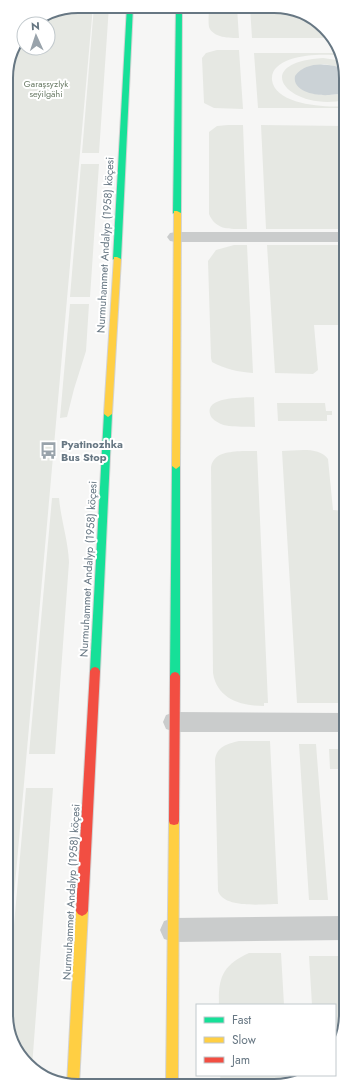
<svg xmlns="http://www.w3.org/2000/svg" width="352" height="1092" viewBox="0 0 352 1092" font-family="Jost,sans-serif">
<style>
.green{fill:#e6e8e3}
.water{fill:#cbd2d6}
.lines{fill:none;stroke-linecap:round;stroke-linejoin:round}
.fast-casing{stroke:#d3d3d3;stroke-width:2}
.slow-casing{stroke:#d3d3d3;stroke-width:2}
.jam-casing{stroke:#d3d3d3;stroke-width:2}
.street{fill:#cacccc;fill-rule:evenodd}
.fast{fill:#16e098;fill-rule:evenodd}
.slow{fill:#ffcf43;fill-rule:evenodd}
.jam{fill:#f24e42;fill-rule:evenodd}
.labels{text-anchor:middle;dominant-baseline:central;stroke-width:4;stroke-linejoin:round;paint-order:stroke}
.far-park-label{font-size:9px;fill:#6a7b66;stroke:#fff}
.street-label{font-size:11px;fill:#677783;stroke:#fff}
.poi-label{font-size:11px;font-weight:bold;fill:#677783;stroke:#fff;text-anchor:start}
.rim{fill:none;stroke:#677783;stroke-width:2}
</style>
<rect width="100%" height="100%" fill="#f6f6f5"/>
<path class="green" d="M78,6h15l-86,969 -1,-902 8,-27 10,-14v16h24v-24h-17z
M94,6h15l-10,147h-17z
M209,7h28l2,31c-9,0 -26,0 -30,-11 -1,-6 0,-14 0,-20z
M250,7h38l37,20 5,11h-78z
M217,50h22l4,59 -29,-1 -10,-5 -2,-45 4,-5z
M254,53h84l2,3c-16,-3 -70,-2 -68,24 3,25 55,28 73,26v2h-87z
M323,58l20,3 1,1 -5,5 -15,-3 -22,5 -3,19c14,7 29,9 44,5l2,2v5c-55,12 -98,-37 -22,-42z
M228,125h15l4,104c-16,0 -31,2 -38,-15v-82l8,-6z
M261,125l84,1v103h-79z
M81,164h18l-9,133h-20z
M234,245h13l6,128c-15,-1 -28,-4 -41,-11l-1,-4 -3,-97 8,-11z
M267,245h78v80h-31l4,45 -5,4 -38,-1z
M70,304h19l-3,47 -12,38 -7,28 -7,1z
M254,397l1,30c-10,-1 -24,1 -34,-3 -4,-2 -10,-5 -11,-10 -5,-18 34,-16 44,-17z
M277,403h48l1,8h6v4h-5v6h-49z
M242,451h15l11,252h-4v3c-23,0 -47,-7 -51,-33l-2,-206c3,-15 19,-15 31,-16z
M282,451c14,0 37,-5 46,8l5,51 12,1v192h-48z
M52,498h7c2,22 9,42 10,64l-14,192h-26z
M239,741h31l8,163c-15,0 -54,5 -60,-13l-3,-131c2,-14 12,-16 24,-19z
M299,744h17l12,156h-19z
M329,749h17v20h-16z
M339,783h7v75h-1z
M26,788h27l-21,279 -5,-2 -20,-37v-23z
M249,953h32l3,52h-65c-1,-28 4,-40 30,-52z
M309,956h37v62l-11,27v-40h-23z
M220,1075h67l1,10h-67z"/>
<path class="water" d="M344,62l1,33c-5,-2 -11,0 -16,0 -12,1 -37,-3 -34,-19 10,-14 29,-13 44,-9z"/>
<g class="lines">
<defs>
<path id="fast" d="M127,6h6l-12,253 -4,2 -4,-2z
M176,7h6l-1,206 -4,2 -4,-2z
M108,411l4,3 -12,257 -2,3h-6l-2,-3 14,-257z
M176,463l4,3v210l-2,3h-6l-2,-3 2,-210z"/>
<path id="slow" d="M174,211h3l4,2 -1,253 -4,3 -4,-3z
M114,257h3l4,2 -9,155 -4,3 -4,-3z
M174,817l4,1 1,3 -1,264h-12l3,-264 1,-3z
M82,906l4,2 2,3 -9,174h-12l9,-174 2,-3z"/>
<path id="jam" d="M95,667l3,1 2,3 -12,240 -2,3 -4,2 -4,-2 -2,-3 14,-240 2,-3z
M175,672l3,1 2,3 -1,145 -1,3 -4,1 -4,-1 -1,-3 1,-145 2,-3z"/>
</defs>
<use href="#fast" class="fast-casing"/>
<use href="#slow" class="slow-casing"/>
<use href="#jam" class="jam-casing"/>
<path class="street" d="M176,232h169v10h-169l-6,-1 -3,-4 3,-4z
M175,712l170,1v19h-170l-9,-3 -3,-7 3,-7z
M346,916v24l-172,2 -10,-3 -4,-9 4,-9 10,-3z"/>
<use href="#fast" class="fast"/>
<use href="#slow" class="slow"/>
<use href="#jam" class="jam"/>
</g>
<defs>
<symbol id="bus-bare" viewBox="-9 -9 18 18"><path d="M-5-6H5V4H4V6H2V4H-2V6H-4V4H-5ZM-3.5-4V0h7V-4ZM-3.5 1.2v1.5H-2V1.2ZM2 1.2v1.5H3.5V1.2Z" fill="#99a3ab" stroke="#fff" stroke-width="2.5" paint-order="stroke"/></symbol>
</defs>
<g fill-rule="evenodd">
<use href="#bus-bare" x="36" y="438" width="25" height="25"/>
</g>
<g class="labels">
<g class="far-park-label">
<text x="46" y="83">Garaşsyzlyk<tspan x="46" dy="10">seýilgähi</tspan></text>
</g>
<g class="street-label">
<text transform="translate(105 245) rotate(-87)">Nurmuhammet Andalyp (1958) köçesi</text>
<text transform="translate(88 569) rotate(-87)">Nurmuhammet Andalyp (1958) köçesi</text>
<text transform="translate(71 892) rotate(-87)">Nurmuhammet Andalyp (1958) köçesi</text>
</g>
<g class="poi-label">
<text x="61" y="444">Pyatinozhka<tspan x="61" dy="13">Bus Stop</tspan></text>
</g>
</g>
<path d="M0 0H352V1092H0ZM78 13H274A65 65 0 0 1 339 78V1014A65 65 0 0 1 274 1079H78A65 65 0 0 1 13 1014V78A65 65 0 0 1 78 13Z" fill="#fff" fill-rule="evenodd"/>
<path class="rim" d="M78 13H274A65 65 0 0 1 339 78V1014A65 65 0 0 1 274 1079H78A65 65 0 0 1 13 1014V78A65 65 0 0 1 78 13Z"/>
<rect x="196" y="1004" width="140" height="72" fill="#ffffff" stroke="#c2c9cd"/>
<rect x="204" y="1017" width="20" height="6" fill="#16e098" stroke="#c2c9cd"/>
<text x="232" y="1024" font-size="12" fill="#677783">Fast</text>
<rect x="204" y="1037" width="20" height="6" fill="#ffcf43" stroke="#c2c9cd"/>
<text x="232" y="1044" font-size="12" fill="#677783">Slow</text>
<rect x="204" y="1057" width="20" height="6" fill="#f24e42" stroke="#c2c9cd"/>
<text x="232" y="1064" font-size="12" fill="#677783">Jam</text>
<g transform="translate(36 36) rotate(357)"><circle r="19" fill="#ffffff" stroke="#c2c9cd"/>
<path d="M0-3L7 15L0 10L-7 15Z" fill="#99a3ab"/>
<text y="-6" font-size="11" font-weight="bold" text-anchor="middle" fill="#677783">N</text>
</g>
</svg>
